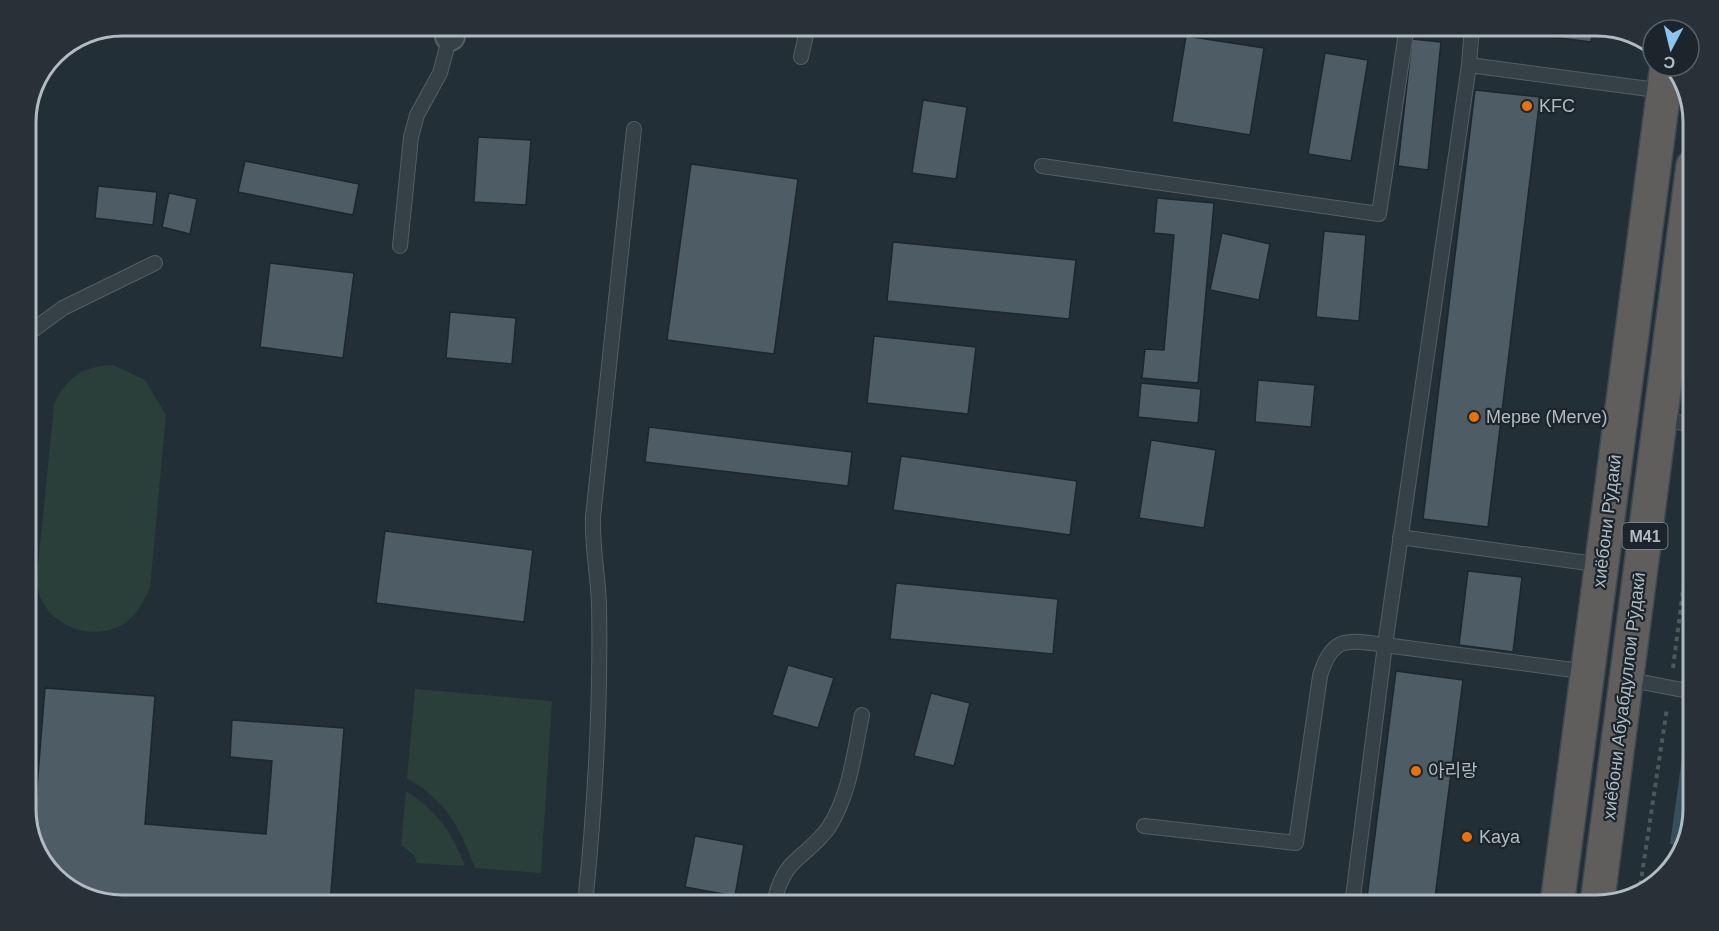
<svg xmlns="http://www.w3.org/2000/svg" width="1719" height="931" viewBox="0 0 1719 931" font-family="Arial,'Noto Sans KR',sans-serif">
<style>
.green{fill:#2a3e3a}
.water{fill:#374e5b}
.building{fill:#4e5c65;stroke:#1d272d;stroke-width:1.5}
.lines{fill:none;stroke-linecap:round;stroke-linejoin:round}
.service-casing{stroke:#535e64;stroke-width:16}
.minor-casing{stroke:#535e64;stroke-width:32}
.trunk-casing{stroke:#404b51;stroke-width:36}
.path{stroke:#485b59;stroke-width:4;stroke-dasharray:4.5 4.5;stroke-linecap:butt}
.service{stroke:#364047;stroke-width:14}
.minor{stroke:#364047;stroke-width:28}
.trunk{stroke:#605e5d;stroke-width:33}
.food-dot{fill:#e8710a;stroke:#1b252b;stroke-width:2}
.labels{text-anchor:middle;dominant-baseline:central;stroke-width:4.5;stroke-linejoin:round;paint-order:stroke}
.shield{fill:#1b252b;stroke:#838e95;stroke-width:1.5}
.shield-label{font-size:16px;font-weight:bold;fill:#b0bbc3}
.poi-label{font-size:18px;fill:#b0bbc3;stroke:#1b252b;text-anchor:start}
.street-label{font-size:18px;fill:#b0bbc3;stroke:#1b252b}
.rim{fill:none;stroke:#b0bbc3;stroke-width:3}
</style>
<rect width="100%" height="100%" fill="#222f36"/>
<path class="green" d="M113,365l32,15 21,35 -16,173c-7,14 -14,29 -28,37 -36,20 -87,-6 -85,-48l17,-173c13,-27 29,-38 59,-39z
M415,689l137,12 -11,172 -66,-5c-16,-42 -28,-66 -68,-90z
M406,791c30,19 47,42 59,75l-48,-3 -3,-8 -13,-10z"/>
<path class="water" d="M1683,751l10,1v57l-8,37 -15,-2z"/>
<path class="building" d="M1520,26h73l-2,16 -72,-9z
M1186,36l78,12 -14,87 -78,-13z
M1412,39l29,3 -13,128 -30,-4z
M1325,53l43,7 -17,101 -43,-7z
M1475,90l65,7 -52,430 -65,-8z
M923,100l44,7 -11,72 -44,-6z
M478,137l53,3 -5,65 -52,-3z
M245,161l114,23 -6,31 -115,-23z
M691,164l107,15 -24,175 -107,-14z
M98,186l59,6 -4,33 -58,-7z
M169,193l28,6 -7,35 -28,-7z
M1157,198l57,5 -16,180 -56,-5 3,-29 19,1 10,-115 -20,-2z
M1324,231l42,4 -7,86 -43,-4z
M1222,233l48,11 -11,56 -49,-10z
M893,242l183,18 -7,59 -182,-18z
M270,263l84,10 -11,85 -83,-11z
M450,312l66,6 -4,46 -66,-6z
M874,336l102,11 -8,67 -101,-11z
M1258,380l57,5 -4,42 -56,-5z
M1141,383l60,6 -3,34 -60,-6z
M649,427l203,25 -4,34 -203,-24z
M1151,440l65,10 -12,78 -65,-10z
M901,456l176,25 -7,54 -177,-25z
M385,531l148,19 -9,72 -148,-19z
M1468,571l54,6 -9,75 -54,-7z
M896,583l162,16 -5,55 -163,-15z
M788,665l46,13 -16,50 -46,-13z
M1396,671l67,9 -29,225h-68z
M45,688l110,8 -10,128 121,10 6,-73 -42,-4 2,-37 112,8 -14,177 -208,1 -43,-11 -37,-32 -9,-26z
M931,693l39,10 -16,63 -40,-10z
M695,836l49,9 -9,51 -50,-9z"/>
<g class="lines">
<defs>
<path id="service" d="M801,57l7,-31
M1469,65l195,26
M1042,166l337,48 28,-188
M400,246l11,-109 6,-22 23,-42 10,-37
M26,335l37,-27 92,-45
M1660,420l33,4
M1400,537l202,28
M1626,679l67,13
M1144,826l152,17 24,-167c12,-41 28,-36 65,-31l84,-580 3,-39
M585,905c10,-99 16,-201 14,-301 -1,-29 -7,-57 -6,-87l41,-388
M773,905c4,-14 8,-30 20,-42 12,-12 26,-21 36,-36 21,-33 25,-74 33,-112
M1352,905l33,-260 203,27"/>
<path id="minor" d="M450,36l1,-10"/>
<path id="trunk" d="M1557,905l110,-839
M1597,905l96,-739"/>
</defs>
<use href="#service" class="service-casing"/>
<use href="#minor" class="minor-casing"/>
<use href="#trunk" class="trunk-casing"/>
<path class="path" d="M1673,668l20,-155
M1639,894l28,-186"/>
<use href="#service" class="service"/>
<use href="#minor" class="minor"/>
<use href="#trunk" class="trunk"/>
</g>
<g class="food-dot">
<circle cx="1527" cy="106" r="6"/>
<circle cx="1474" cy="417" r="6"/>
<circle cx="1416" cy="771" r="6"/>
<circle cx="1467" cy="837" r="6"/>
</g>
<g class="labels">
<rect class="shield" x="1622.5" y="523" width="45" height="26" rx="4.5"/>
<g class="shield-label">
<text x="1645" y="536">M41</text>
</g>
<g class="poi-label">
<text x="1539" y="106">KFC</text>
<text x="1486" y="417">Mерве (Merve)</text>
<text x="1428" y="771">아리랑</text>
<text x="1479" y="837">Kaya</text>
</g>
<g class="street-label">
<text transform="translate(1607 521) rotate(-83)">хиёбони Рӯдакӣ</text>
<text transform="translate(1624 696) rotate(-83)">хиёбони Абуабдуллои Рӯдакӣ</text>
</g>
</g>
<path d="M0 0H1719V931H0ZM122 36H1597A86 86 0 0 1 1683 122V809A86 86 0 0 1 1597 895H122A86 86 0 0 1 36 809V122A86 86 0 0 1 122 36Z" fill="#273137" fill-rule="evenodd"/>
<path class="rim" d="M122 36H1597A86 86 0 0 1 1683 122V809A86 86 0 0 1 1597 895H122A86 86 0 0 1 36 809V122A86 86 0 0 1 122 36Z"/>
<g transform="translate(1671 48) rotate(187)"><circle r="28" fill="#1b252b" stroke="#576168" stroke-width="1.5"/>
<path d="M0-4.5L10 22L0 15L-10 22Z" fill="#8bc4ee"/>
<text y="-9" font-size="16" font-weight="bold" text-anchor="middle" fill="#b0bbc3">С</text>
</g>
</svg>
